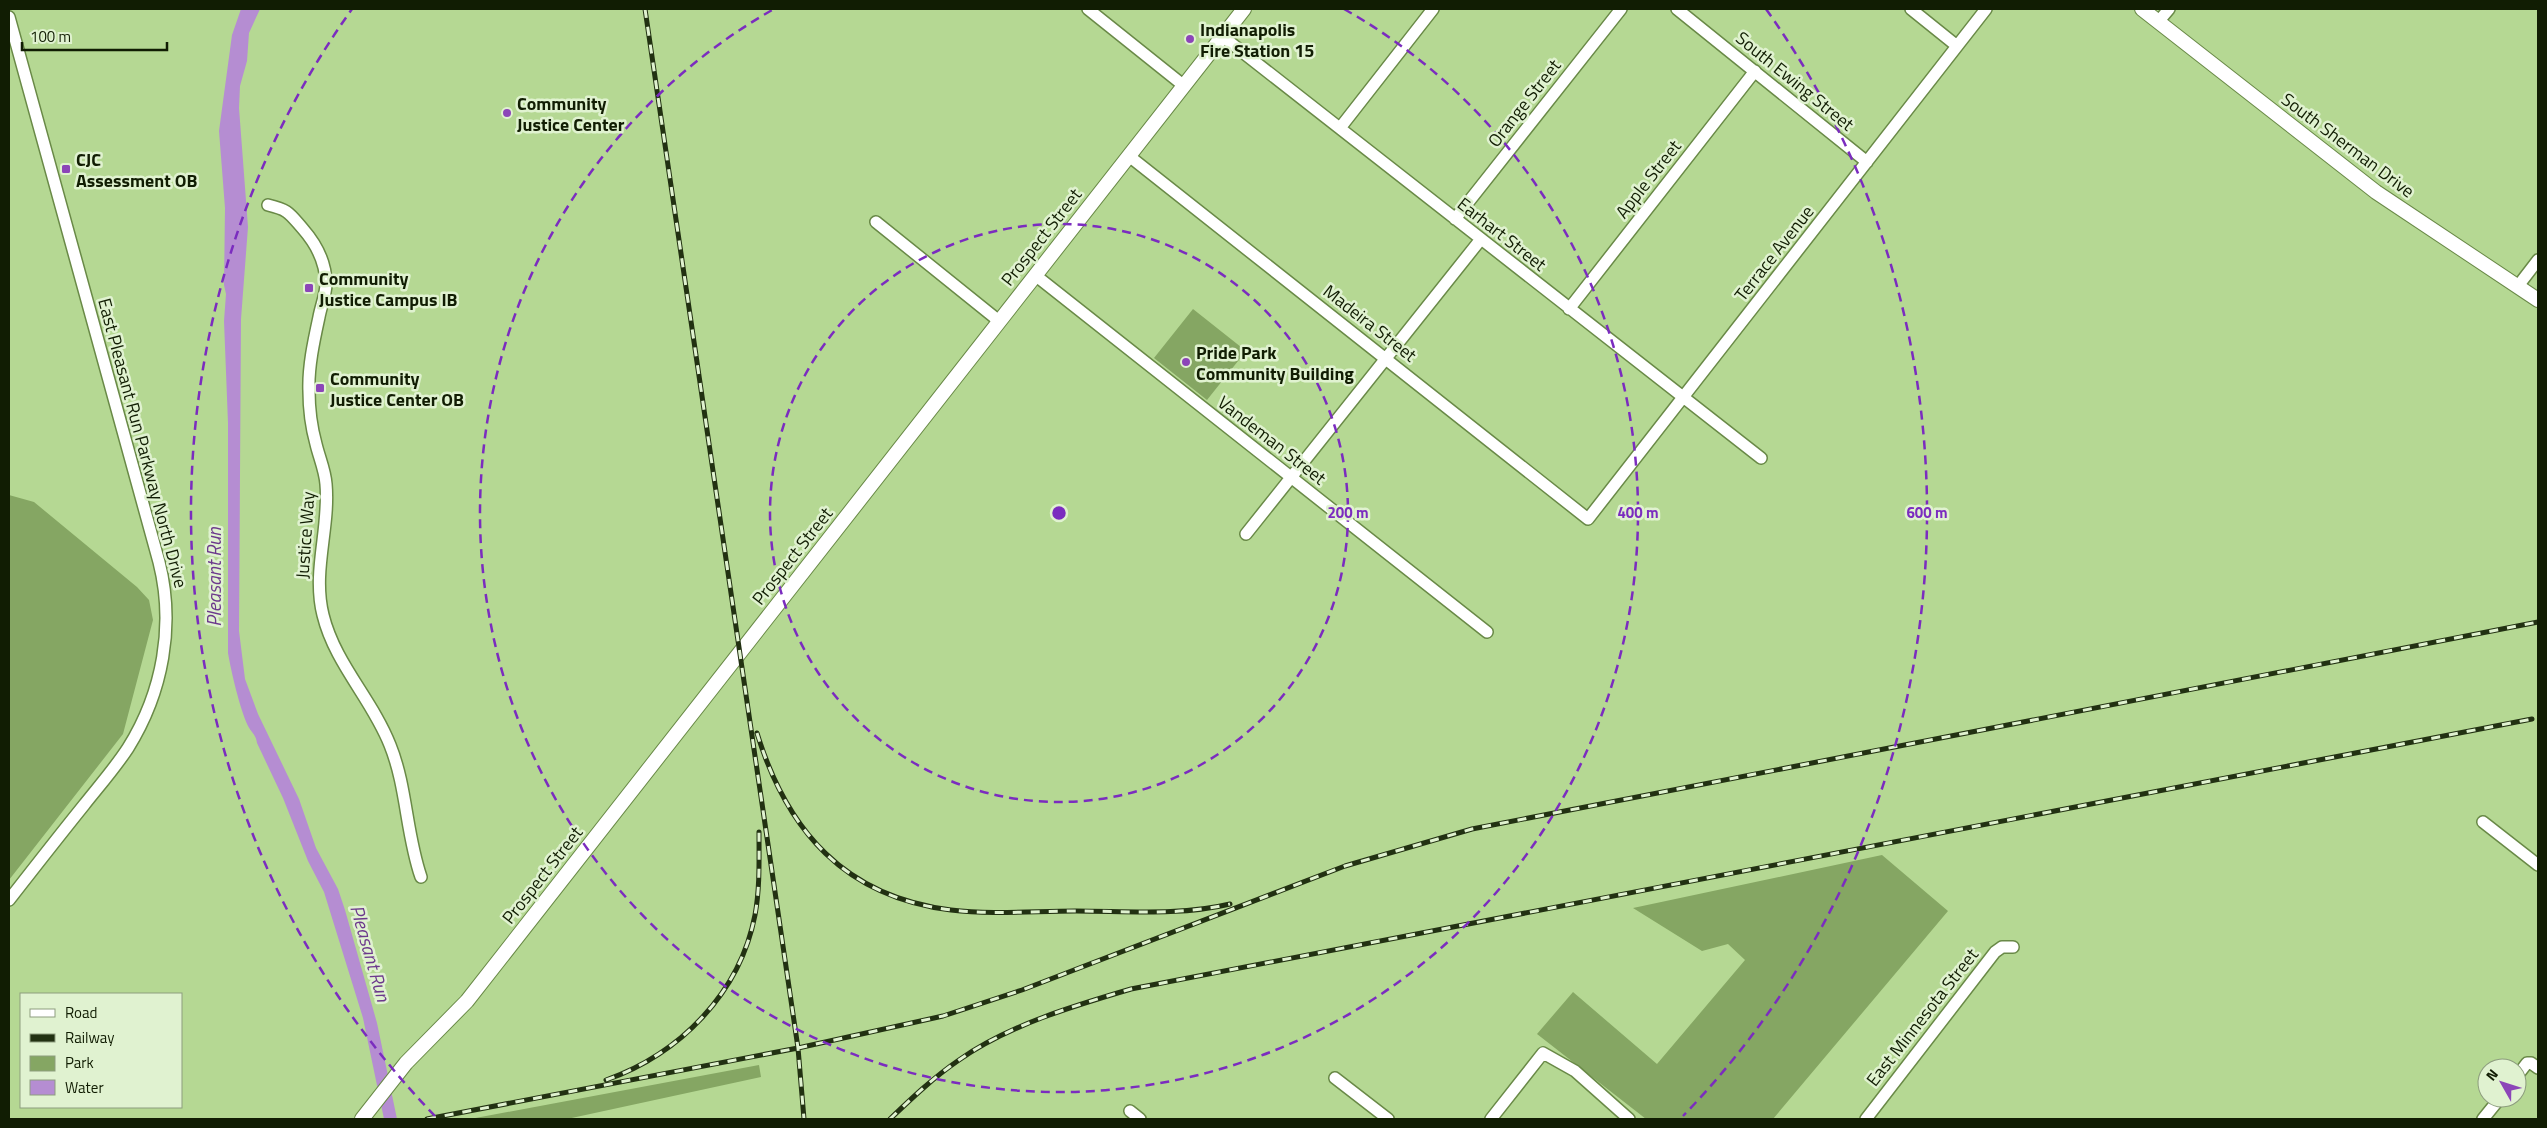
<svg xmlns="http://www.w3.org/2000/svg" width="2547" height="1128" viewBox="0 0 2547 1128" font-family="'Titillium Web',sans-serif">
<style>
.green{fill:#85a663}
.water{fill:#b58dd2}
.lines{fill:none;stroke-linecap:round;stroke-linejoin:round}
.minor-casing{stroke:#698947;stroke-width:14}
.major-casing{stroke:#698947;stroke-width:16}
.minor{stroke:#fff;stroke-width:11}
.major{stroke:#fff;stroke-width:14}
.rail-casing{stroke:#223112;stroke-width:5}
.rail{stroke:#e0f2d0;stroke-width:3;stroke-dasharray:9;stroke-linecap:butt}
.ring{fill:none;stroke:#7b2cbf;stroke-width:2.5;stroke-dasharray:9 6}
.poi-dot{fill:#8c45b8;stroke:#e0f2d0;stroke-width:2}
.labels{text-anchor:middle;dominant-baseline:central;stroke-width:5;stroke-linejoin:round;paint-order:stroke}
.poi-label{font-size:18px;font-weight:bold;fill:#111d03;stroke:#e0f2d0;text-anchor:start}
.street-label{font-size:18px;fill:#111d03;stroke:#e0f2d0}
.water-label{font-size:19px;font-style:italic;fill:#6c398c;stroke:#e0f2d0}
.centre{fill:#7b2cbf;stroke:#e0f2d0;stroke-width:2.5}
.ring-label{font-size:15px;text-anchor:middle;font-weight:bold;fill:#7b2cbf;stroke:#e0f2d0;stroke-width:5;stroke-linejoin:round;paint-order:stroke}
</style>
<rect width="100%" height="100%" fill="#b5d893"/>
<path class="green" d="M1193,309l53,42 -39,49 -53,-42z
M9,495l25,7 103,85 12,13 4,20 -30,114 -114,146z
M1882,855l66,56 -175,208h-127l-109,-85 36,-42 84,72 88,-104 -17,-16 -26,7 -69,-43z
M759,1065l2,12 -194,42h-97z"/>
<path class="water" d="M241,9h19l-11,24 -2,28 -7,25 -1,22 9,119 -7,92 -2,312 6,48 13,35 41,85 17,49 22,41 7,21 32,113 20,96h-13l-21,-101 -39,-126 -16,-31 -25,-63 -26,-55c-1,-8 -5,-10 -9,-17 -8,-17 -17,-55 -20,-73v-230l-4,-102 2,-27 -2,-9 1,-77 -6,-77 13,-96z"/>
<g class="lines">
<defs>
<path id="minor" d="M1088,9l95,76
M1677,9l190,153
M1911,9l46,37
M9,17l150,545c16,63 4,130 -31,186 -13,20 -29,38 -44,57 -25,31 -50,63 -75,95
M2158,22l11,-13
M1222,36l539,422
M1340,128l93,-119
M1129,156l459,363 398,-510
M268,205c21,5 21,8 35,24 14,16 23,34 23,55 0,10 -5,22 -7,33 -5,23 -11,50 -10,74 0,18 2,35 7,53 3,13 9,26 10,40 4,44 -14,87 -3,131 12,49 49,84 67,130 17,42 16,89 31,132
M1455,219l166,-210
M876,222l123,99
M1035,275l452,357
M2518,286l20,-26
M1569,309l186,-238
M1246,534l235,-295
M2483,822l55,43
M2517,1076l10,-13h4l7,5
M1335,1078l53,41
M1130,1111l10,8
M1491,1119l52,-66 32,18 54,48
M1866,1119l129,-167 7,-5h11
M2483,1119l17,-21"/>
<path id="major" d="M2142,9l234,183 162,108
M362,1119l44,-56 61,-62 777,-992"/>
</defs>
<use href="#minor" class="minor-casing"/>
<use href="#major" class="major-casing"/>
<use href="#minor" class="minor"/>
<use href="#major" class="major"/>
<defs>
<path id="rail" d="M645,9l153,1039 6,71
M757,733c30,98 88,164 194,177 41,5 83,1 125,1 50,0 104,5 154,-7
M606,1080c74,-26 134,-87 149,-165 5,-27 4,-55 4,-83
M427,1119l371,-71 145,-32 79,-26 323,-124 127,-37 1066,-207
M890,1119c22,-21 44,-42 69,-59 50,-35 114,-54 172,-71l1401,-270"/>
</defs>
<use href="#rail" class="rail-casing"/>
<use href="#rail" class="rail"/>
</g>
<g class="ring">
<circle cx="1059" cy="513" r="289"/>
<path d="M1344 9A579 579 0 1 1 774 9"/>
<path d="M435 1116A868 868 0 0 1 352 9M1766 9A868 868 0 0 1 1683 1116"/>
</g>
<g class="poi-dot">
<circle cx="1190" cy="39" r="5"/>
<circle cx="507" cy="113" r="5"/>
<rect x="61" y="164" width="10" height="10" rx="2.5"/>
<rect x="304" y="283" width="10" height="10" rx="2.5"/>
<circle cx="1186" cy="362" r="5"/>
<rect x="315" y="383" width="10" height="10" rx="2.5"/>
</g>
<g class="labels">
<g class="poi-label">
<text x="1200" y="29">Indianapolis<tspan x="1200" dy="21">Fire Station 15</tspan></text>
<text x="517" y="103">Community<tspan x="517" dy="21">Justice Center</tspan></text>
<text x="76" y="159">CJC<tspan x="76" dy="21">Assessment OB</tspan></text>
<text x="319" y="278">Community<tspan x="319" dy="21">Justice Campus IB</tspan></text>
<text x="1196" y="352">Pride Park<tspan x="1196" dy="21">Community Building</tspan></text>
<text x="330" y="378">Community<tspan x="330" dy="21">Justice Center OB</tspan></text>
</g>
<g class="street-label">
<text transform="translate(1795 81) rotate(39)">South Ewing Street</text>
<text transform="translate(1524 103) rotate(-52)">Orange Street</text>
<text transform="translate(2348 145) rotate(37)">South Sherman Drive</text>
<text transform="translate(1648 179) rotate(-52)">Apple Street</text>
<text transform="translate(1502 234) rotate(38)">Earhart Street</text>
<text transform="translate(1041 237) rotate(-52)">Prospect Street</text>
<text transform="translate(1774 253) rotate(-52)">Terrace Avenue</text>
<text transform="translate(1370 323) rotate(38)">Madeira Street</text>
<text transform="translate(1272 440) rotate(38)">Vandeman Street</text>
<text transform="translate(143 443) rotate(75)">East Pleasant Run Parkway North Drive</text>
<text transform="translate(305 535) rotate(-86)">Justice Way</text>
<text transform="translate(792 556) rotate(-52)">Prospect Street</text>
<text transform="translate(542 875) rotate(-52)">Prospect Street</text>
<text transform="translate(1922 1017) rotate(-52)">East Minnesota Street</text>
</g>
<g class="water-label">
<text transform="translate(213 577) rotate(-90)">Pleasant Run</text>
<text transform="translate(371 953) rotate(74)">Pleasant Run</text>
</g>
</g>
<circle cx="1059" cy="513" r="8" class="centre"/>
<g class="ring-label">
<text x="1348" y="518">200 m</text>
<text x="1638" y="518">400 m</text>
<text x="1927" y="518">600 m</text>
</g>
<rect width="2547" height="1128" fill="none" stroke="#111d03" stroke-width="20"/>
<rect x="20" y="993" width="162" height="115" fill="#e0f2d0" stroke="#8d9d7e"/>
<rect x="30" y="1009" width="25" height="8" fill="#ffffff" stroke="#8d9d7e"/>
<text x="65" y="1018" font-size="15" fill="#111d03">Road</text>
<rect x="30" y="1034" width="25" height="8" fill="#223112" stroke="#8d9d7e"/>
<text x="65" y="1043" font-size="15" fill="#111d03">Railway</text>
<rect x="30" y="1056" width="25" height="15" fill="#85a663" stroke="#8d9d7e"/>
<text x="65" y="1068" font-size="15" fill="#111d03">Park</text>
<rect x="30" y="1080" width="25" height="15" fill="#b58dd2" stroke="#8d9d7e"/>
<text x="65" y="1093" font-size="15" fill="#111d03">Water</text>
<g transform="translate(2502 1083) rotate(309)"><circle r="24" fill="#e0f2d0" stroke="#8d9d7e"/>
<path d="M0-4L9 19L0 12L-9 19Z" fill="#8c45b8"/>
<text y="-8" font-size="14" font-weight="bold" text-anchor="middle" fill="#111d03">N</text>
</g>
<path d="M22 42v8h145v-8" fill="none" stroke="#111d03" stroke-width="2.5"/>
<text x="30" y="42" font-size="15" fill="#111d03" stroke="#e0f2d0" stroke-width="4" paint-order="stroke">100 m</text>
</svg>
